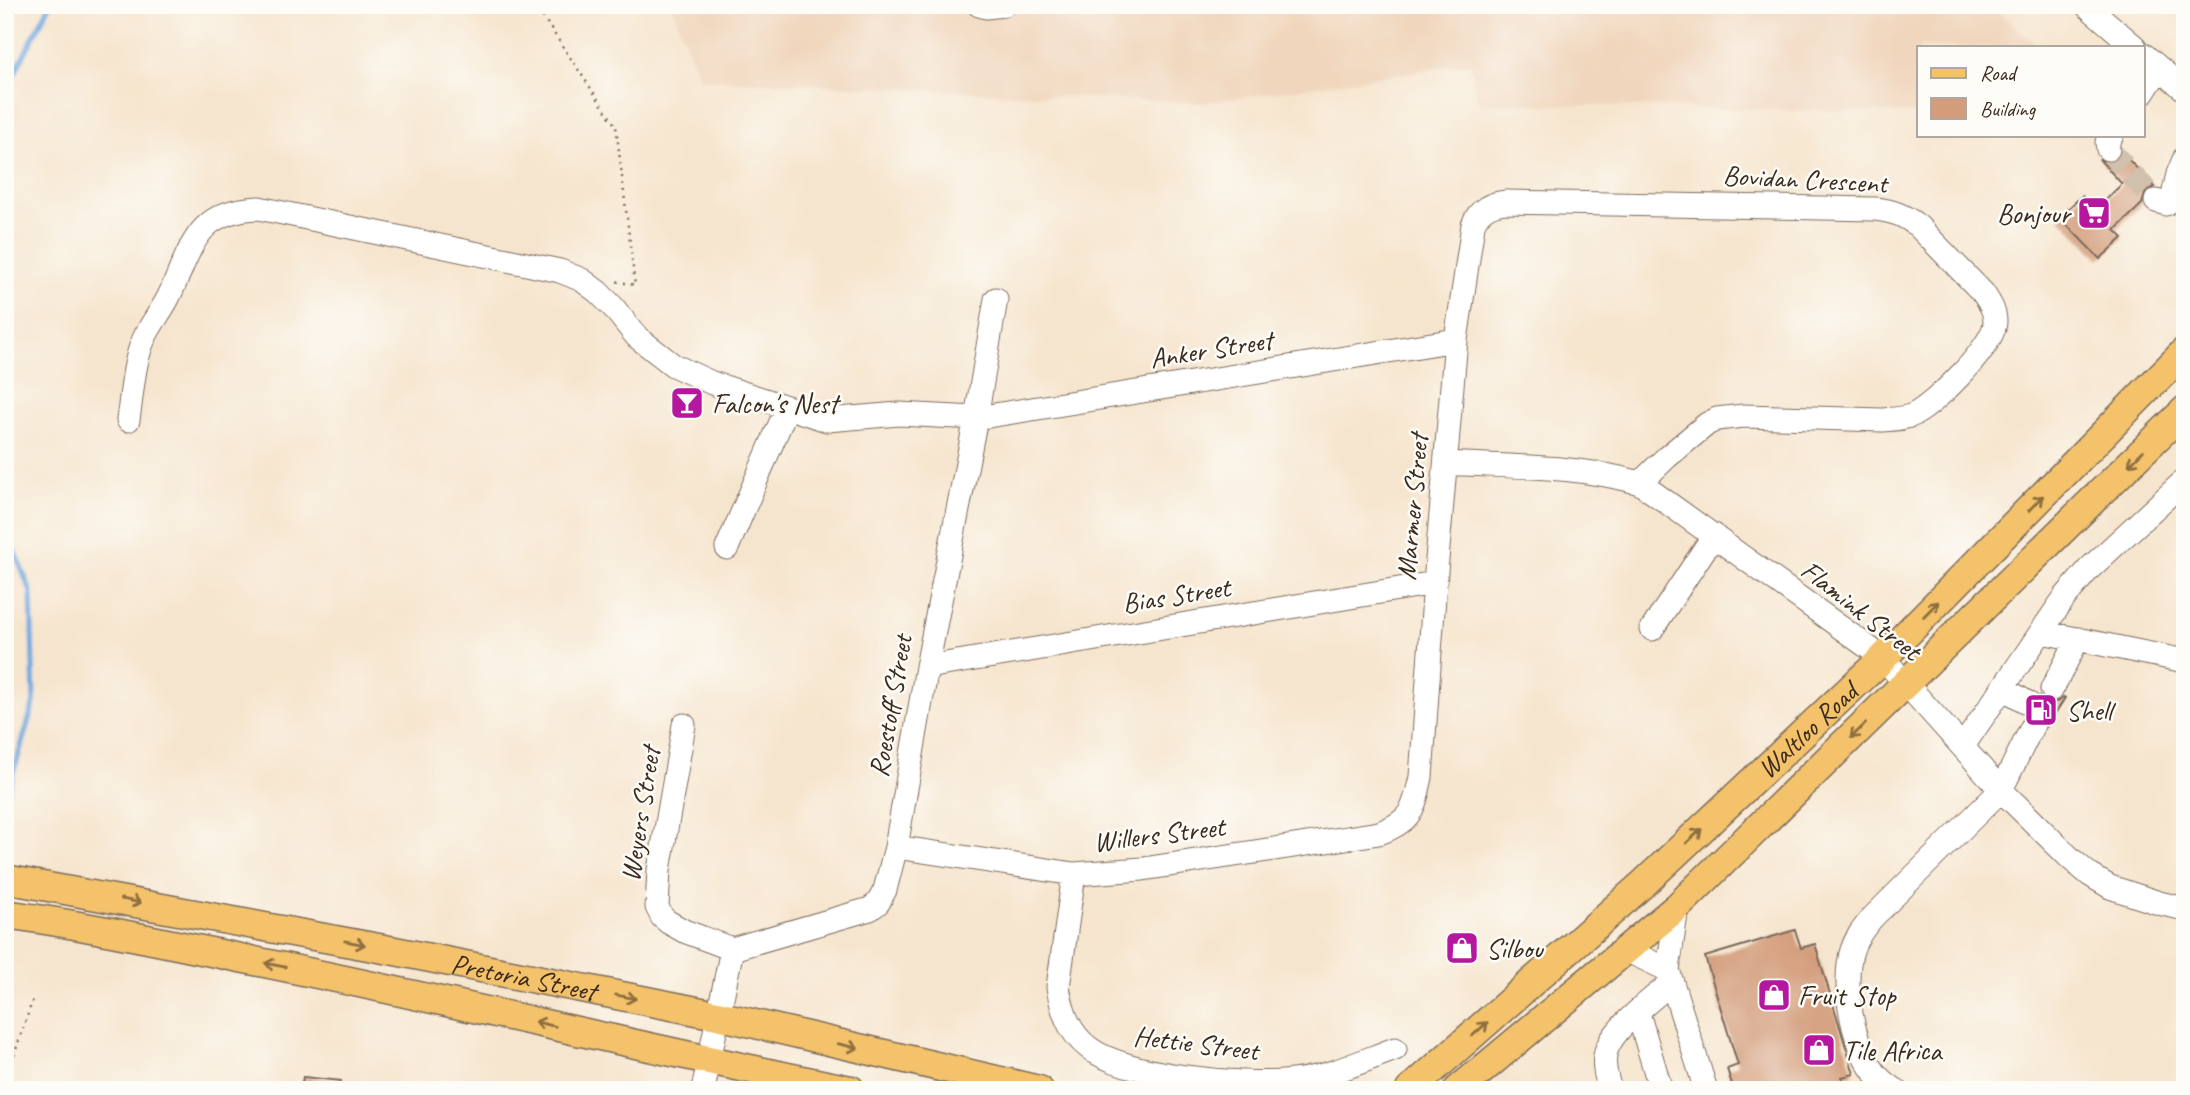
<svg xmlns="http://www.w3.org/2000/svg" width="2190" height="1095" viewBox="0 0 2190 1095" font-family="Caveat,sans-serif">
<style>
.built{fill:#f0d6bc}
.lines{fill:none;stroke-linecap:round;stroke-linejoin:round}
.stream{stroke:#72a9e0;stroke-width:5}
.building{fill:#d39c7a}
.minor-tunnel{stroke:#d1c0ab;stroke-width:23;stroke-dasharray:23 11;stroke-linecap:butt}
.minor-casing{stroke:#7c6b5c;stroke-width:25}
.major-casing{stroke:#7c6b5c;stroke-width:31}
.path{stroke:#7c6b5c;stroke-width:2.5;stroke-dasharray:2 5;stroke-linecap:butt}
.minor{stroke:#fff;stroke-width:23}
.major{stroke:#f3c26a;stroke-width:28}
.oneway{stroke:#8e6e40}
.labels{text-anchor:middle;dominant-baseline:central;stroke-width:5;stroke-linejoin:round;paint-order:stroke}
.street-label{font-size:28px;fill:#3b2a1e;stroke:#fdfcf7}
.poi-label{font-size:28px;fill:#3b2a1e;stroke:#fdfcf7;text-anchor:start}
</style>
<rect width="100%" height="100%" fill="#fdfcf7"/>
<filter id="ink" filterUnits="userSpaceOnUse"><feTurbulence type="fractalNoise" baseFrequency=".0143" numOctaves="2"/><feDisplacementMap in="SourceGraphic" scale="14" xChannelSelector="R" yChannelSelector="G"/><feConvolveMatrix kernelMatrix="1 2 1 2 8 2 1 2 1" color-interpolation-filters="sRGB"/></filter>
<filter id="wash" filterUnits="userSpaceOnUse"><feTurbulence type="fractalNoise" baseFrequency=".00686" numOctaves="4" result="noise"/><feDisplacementMap in="SourceGraphic" scale="28" xChannelSelector="R" yChannelSelector="G"/><feGaussianBlur stdDeviation="1.57" result="paint"/><feColorMatrix in="noise" values="0 0 0 0 0 0 0 0 0 0 0 0 0 0 0 0 0 1.4 0 .05"/><feComposite in="paint" operator="in"/></filter>
<g filter="url(#wash)">
<rect width="100%" height="100%" fill="#f6e5ce"/>
<path class="built" d="M671,5h1319l49,42h-120v66l-442,-10 -7,-40 -267,40 -503,-24z"/>
<g class="lines">
<path class="stream" d="M5,105l4,-21 41,-79
M5,528l26,64 3,110 -29,100"/>
</g>
<g id="blocks">
<path class="building" d="M2121,152l34,35 -9,4 -4,13 -27,26 8,8 -23,21 -41,-42 23,-21 13,14 27,-26 -23,-25 12,4 6,-3z
M2040,697l12,6 7,-2 5,-4 1,1 -18,28 -2,-8 -7,-6 4,-8z
M1795,930l6,18 14,-4 39,130 -12,3 4,13h-112l-7,-21 11,-4 -33,-108z
M303,1077l38,4 -1,9h-39z"/>
</g>
</g>
<g filter="url(#ink)">
<use href="#blocks" fill-opacity="0" stroke="#7c6b5c" stroke-width="2"/>
<g class="lines">
<path class="minor-tunnel" d="M2108,149l48,52
M2033,725l19,-36"/>
<defs>
<path id="minor" d="M979,5l7,2 17,-2
M2086,5l49,42
M2143,54l42,36
M2143,93l16,-25
M2108,149l-1,-7 5,-7
M2156,201l10,3 6,-4 6,-26 7,-17
M128,420c4,-25 5,-55 15,-79 7,-17 20,-31 27,-47 22,-47 26,-84 89,-86l301,63 22,9 16,12 15,15 24,30 36,28 39,18 115,37 72,-6 77,4 480,-78
M1446,463c65,4 132,2 194,20l243,175 118,132 70,69 19,16 20,12 49,16 26,6
M727,548l60,-140
M1652,629l62,-94
M2042,632l143,29
M927,667l508,-84
M2003,688l25,15
M2052,689l26,-50
M684,725l-25,145 -2,37 5,10 6,5 16,9 48,18
M1963,746l102,-149 24,-28 96,-89
M896,847l178,27 69,-5 236,-36c33,-12 35,-24 42,-56l14,-194 21,-243 17,-115c5,-15 18,-22 33,-23l369,7c18,2 29,6 43,17l65,67c6,9 12,17 12,29 0,23 -59,81 -80,92 -10,5 -21,5 -32,6l-140,-4 -26,3 -10,5 -40,33 -27,26
M1074,874l-16,113c4,24 11,46 31,61 36,28 158,39 204,33 35,-4 69,-20 102,-32
M1677,907l-9,63 38,120
M1626,950l42,20
M1638,1013l23,77
M703,1090l29,-141 138,-40 8,-6 7,-13 11,-43 31,-180 49,-249 20,-119
M1610,1090c-3,-11 -7,-22 -5,-34 3,-25 48,-57 67,-74
M1896,1090c-41,-17 -56,-102 -44,-140 4,-13 12,-22 20,-32l129,-128 32,-65"/>
<g id="major">
<path id="s1" d="M5,879l390,72 322,64 322,75"/>
<path d="M5,914c79,11 157,28 235,44 204,41 406,91 611,132"/>
<path id="s2" d="M1410,1090l234,-207 233,-219 308,-313"/>
<path d="M1458,1090l219,-183 508,-497"/>
</g>
</defs>
<use href="#minor" class="minor-casing"/>
<use href="#major" class="major-casing"/>
<path class="path" d="M535,5l81,121 19,159 -20,-4
M5,1082l28,-83"/>
<use href="#minor" class="minor"/>
<use href="#major" class="major"/>
</g>
<defs><path id="oneway-shaft" d="M-6 0H5M1.5-3L5.5 0L1.5 3" fill="none" stroke-width="1.6" stroke-linecap="round" stroke-linejoin="round" transform="scale(1.75)"/></defs>
<g class="oneway">
<use href="#oneway-shaft" transform="translate(2136 458) rotate(135)"/>
<use href="#oneway-shaft" transform="translate(2036 503) rotate(-46)"/>
<use href="#oneway-shaft" transform="translate(1931 609) rotate(-45)"/>
<use href="#oneway-shaft" transform="translate(1858 731) rotate(136)"/>
<use href="#oneway-shaft" transform="translate(1694 836) rotate(-43)"/>
<use href="#oneway-shaft" transform="translate(131 901) rotate(11)"/>
<use href="#oneway-shaft" transform="translate(355 943) rotate(11)"/>
<use href="#oneway-shaft" transform="translate(275 965) rotate(-169)"/>
<use href="#oneway-shaft" transform="translate(626 997) rotate(11)"/>
<use href="#oneway-shaft" transform="translate(545 1024) rotate(-167)"/>
<use href="#oneway-shaft" transform="translate(1480 1029) rotate(-42)"/>
<use href="#oneway-shaft" transform="translate(848 1046) rotate(13)"/>
</g>
</g>
<defs>
<symbol id="supermarket-square" viewBox="-11 -11 22 22"><rect x="-9" y="-9" width="18" height="18" rx="4" fill="#b5179e" stroke="#fdfcf7"/><path d="M-6-5.5h2.5l.6 2H6L4.5 2H-2.5L-4.4-4H-6ZM-1.5 3.2a1.3 1.3 0 1 0 .1 0ZM3 3.2a1.3 1.3 0 1 0 .1 0Z" fill="#fff"/></symbol>
<symbol id="bar-square" viewBox="-11 -11 22 22"><rect x="-9" y="-9" width="18" height="18" rx="4" fill="#b5179e" stroke="#fdfcf7"/><path d="M-6-5H6L.8 .8V4.5H3.5V6h-7V4.5H-.8V.8Z" fill="#fff"/></symbol>
<symbol id="fuel-square" viewBox="-11 -11 22 22"><rect x="-9" y="-9" width="18" height="18" rx="4" fill="#b5179e" stroke="#fdfcf7"/><path d="M-5.5-6h7V0h2V4h1.3V-2.5L3-4.5l.8-.8L6-3V5H2.5V1h-1V6h-7ZM-4.2-4.7v3.2H.2V-4.7Z" fill="#fff"/></symbol>
<symbol id="shop-square" viewBox="-11 -11 22 22"><rect x="-9" y="-9" width="18" height="18" rx="4" fill="#b5179e" stroke="#fdfcf7"/><path d="M-5-2.5h2.3a2.7 3.5 0 0 1 5.4 0H5L5.5 6h-11ZM-1.5-2.5h3a1.5 2.3 0 0 0-3 0Z" fill="#fff"/></symbol>
</defs>
<g fill-rule="evenodd">
<use href="#supermarket-square" x="2075" y="194" width="38" height="38"/>
<use href="#bar-square" x="668" y="384" width="38" height="38"/>
<use href="#fuel-square" x="2022" y="691" width="38" height="38"/>
<use href="#shop-square" x="1443" y="929" width="38" height="38"/>
<use href="#shop-square" x="1755" y="976" width="38" height="38"/>
<use href="#shop-square" x="1800" y="1031" width="38" height="38"/>
</g>
<g class="labels">
<g class="street-label">
<text transform="translate(1805 179) rotate(3)">Bovidan Crescent</text>
<text transform="translate(1211 349) rotate(-9)">Anker Street</text>
<text transform="translate(1412 507) rotate(-85)">Marmer Street</text>
<text transform="translate(1176 595) rotate(-9)">Bias Street</text>
<text transform="translate(1861 610) rotate(38)">Flamink Street</text>
<text transform="translate(890 706) rotate(-80)">Roestoff Street</text>
<text stroke="none"><textPath href="#s2" startOffset="536">Waltloo Road</textPath></text>
<text transform="translate(640 814) rotate(-81)">Weyers Street</text>
<text transform="translate(1159 834) rotate(-7)">Willers Street</text>
<text stroke="none"><textPath href="#s1" startOffset="528">Pretoria Street</textPath></text>
<text transform="translate(1196 1043) rotate(7)">Hettie Street</text>
</g>
<g class="poi-label">
<text x="2070" y="213" text-anchor="end">Bonjour</text>
<text x="712" y="403">Falcon's Nest</text>
<text x="2066" y="710">Shell</text>
<text x="1486" y="948">Silbou</text>
<text x="1798" y="995">Fruit Stop</text>
<text x="1843" y="1050">Tile Africa</text>
</g>
</g>
<rect width="2190" height="1095" fill="none" stroke="#fdfcf7" stroke-width="28"/>
<rect x="1917" y="46" width="228" height="91" fill="#fdfcf7" stroke="#afa8a0" stroke-width="2"/>
<rect x="1931" y="68" width="35" height="10" fill="#f3c26a" stroke="#afa8a0" stroke-width="2"/>
<text x="1980" y="80" font-size="21" fill="#3b2a1e">Road</text>
<rect x="1931" y="98" width="35" height="21" fill="#d39c7a" stroke="#afa8a0" stroke-width="2"/>
<text x="1980" y="116" font-size="21" fill="#3b2a1e">Building</text>
</svg>
